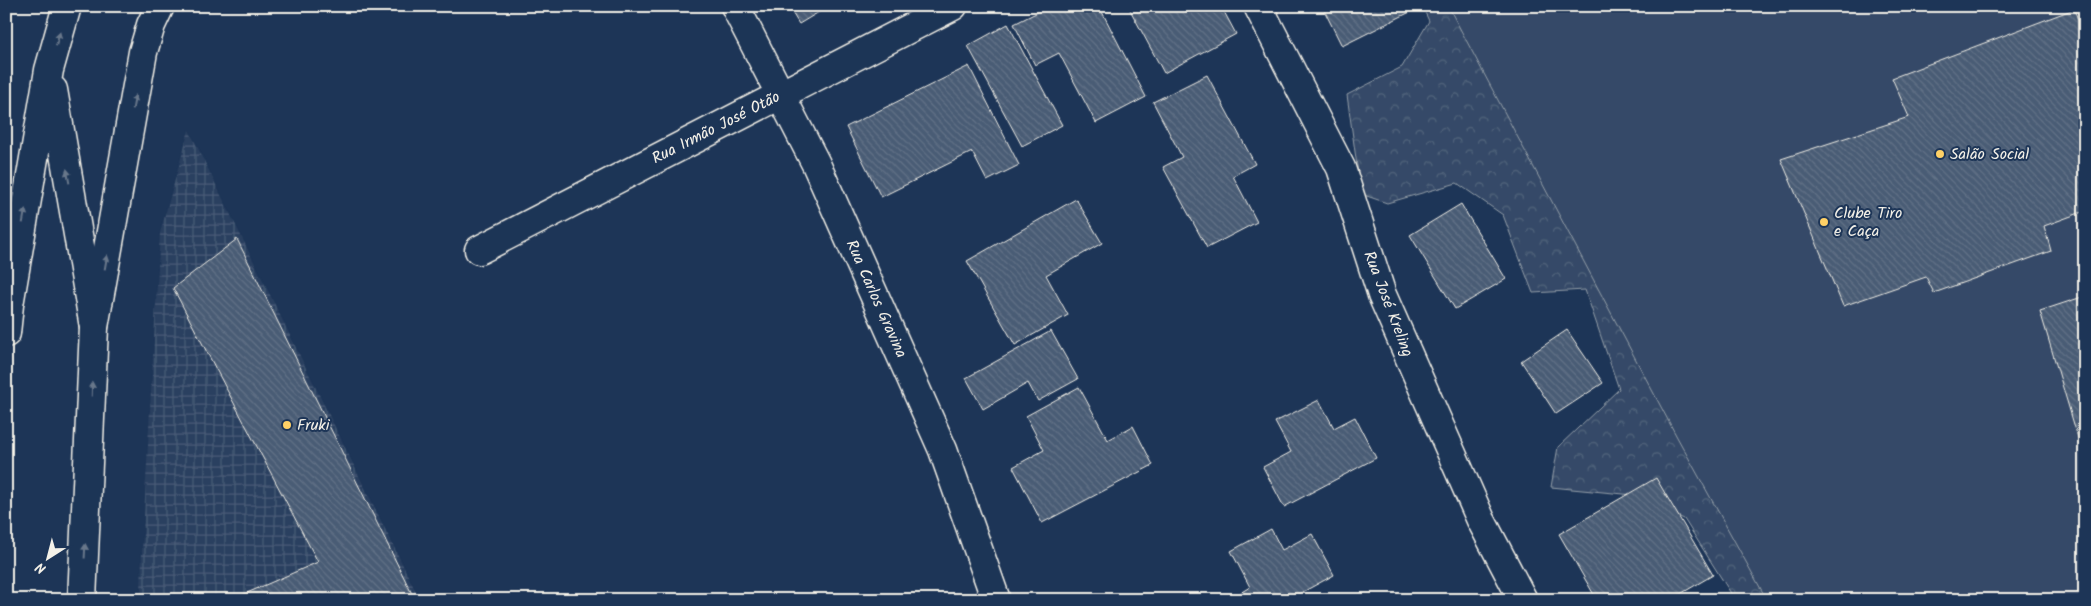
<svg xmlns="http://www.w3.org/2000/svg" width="2091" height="606" viewBox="0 0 2091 606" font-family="Kalam,sans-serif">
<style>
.industrial{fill:url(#industrial-grid)}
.forest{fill:url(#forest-crowns);stroke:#949ea8}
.park{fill:#354a67;stroke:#949ea8}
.building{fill:url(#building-back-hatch);stroke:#f4f1e8}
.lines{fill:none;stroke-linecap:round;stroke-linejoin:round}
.minor-casing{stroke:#f4f1e8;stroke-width:31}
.highway-casing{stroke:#f4f1e8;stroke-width:31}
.minor{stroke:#1d3557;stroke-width:28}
.highway{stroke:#1d3557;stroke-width:28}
.oneway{fill:#68778a}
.poi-dot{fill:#ffd166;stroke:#1d3557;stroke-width:2}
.labels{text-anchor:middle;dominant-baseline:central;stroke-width:4;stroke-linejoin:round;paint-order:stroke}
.street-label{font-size:16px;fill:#f4f1e8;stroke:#1d3557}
.poi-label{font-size:16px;fill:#f4f1e8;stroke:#1d3557;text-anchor:start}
</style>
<defs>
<pattern id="industrial-grid" width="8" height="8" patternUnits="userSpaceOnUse" patternTransform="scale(1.25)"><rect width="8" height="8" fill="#2a4060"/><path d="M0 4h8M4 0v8" fill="none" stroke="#4a5c77"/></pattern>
<pattern id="forest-crowns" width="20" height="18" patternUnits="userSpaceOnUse" patternTransform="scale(1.25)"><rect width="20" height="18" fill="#354a67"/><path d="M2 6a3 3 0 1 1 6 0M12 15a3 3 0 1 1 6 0" fill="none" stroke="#53657d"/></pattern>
<pattern id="building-back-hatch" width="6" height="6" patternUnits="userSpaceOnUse" patternTransform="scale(1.25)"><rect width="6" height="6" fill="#485b74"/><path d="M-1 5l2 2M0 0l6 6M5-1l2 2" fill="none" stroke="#637388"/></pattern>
</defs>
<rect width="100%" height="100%" fill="#1d3557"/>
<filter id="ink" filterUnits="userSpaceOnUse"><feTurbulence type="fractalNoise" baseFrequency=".02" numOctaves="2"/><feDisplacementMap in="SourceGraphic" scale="10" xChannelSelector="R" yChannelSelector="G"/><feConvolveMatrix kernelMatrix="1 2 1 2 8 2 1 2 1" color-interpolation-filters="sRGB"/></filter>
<g filter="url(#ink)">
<path class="industrial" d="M189,130l231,470h-279l1,-49 18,-318z"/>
<path class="forest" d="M1422,6h317l346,594h-357l4,-5 -48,-76 -50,-24 -83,-8 7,-40 61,-58 -34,-99 -52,3 -30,-78 -46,-32 -70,20 -26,-9 -14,-99 55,-28 27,-46z"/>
<path class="park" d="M1448,6h637v594h-318l-90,-163z"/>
<path class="building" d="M788,6h41l-30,18z
M1050,6h49l47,91 -50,26 -37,-70 -24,12 -21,-41z
M1128,6h93l15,28 -72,39z
M1322,6h88l2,5 -70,35z
M2074,9l11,29v173l-41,15 7,25 -117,42 -8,-16 -83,29 -62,-147 128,-42 -17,-39z
M1008,24l54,101 -40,21 -54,-100z
M969,66l50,99 -32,16 -15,-29 -91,45 -35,-70z
M1207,75l48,89 -22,12 24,46 -50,26 -44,-81 19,-10 -29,-55z
M1076,199l26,44 -56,32 22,40 -53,30 -48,-84z
M1461,204l45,75 -51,30 -45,-74z
M237,239l178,361h-184l87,-38 -145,-274z
M2085,296v165l-45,-150z
M1567,330l36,53 -47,31 -35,-53z
M1051,331l27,48 -40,22 -10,-18 -45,26 -17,-31z
M1079,387l29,53 25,-14 20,39 -111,58 -29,-56 31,-17 -18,-34z
M1319,400l15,28 21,-11 21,41 -92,49 -21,-40 28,-15 -16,-30z
M1656,478l57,97 -43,25h-73l-38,-66z
M1271,529l11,21 30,-16 22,41 -46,25h-45l-3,-7 10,-6 -19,-36z"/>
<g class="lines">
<defs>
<path id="minor" d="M735,6l81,158 127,286 53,150
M1258,6l83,162 41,127 99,225 42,80
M479,250l474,-244
M82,600l12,-273 49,-275 8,-27 9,-19"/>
<path id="highway" d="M53,90l41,237
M6,333l3,-28 40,-235 18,-64"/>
</defs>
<use href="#minor" class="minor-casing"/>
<use href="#highway" class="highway-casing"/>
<use href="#minor" class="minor"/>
<use href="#highway" class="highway"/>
</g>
<defs><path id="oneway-solid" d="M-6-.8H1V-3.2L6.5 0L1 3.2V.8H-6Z" transform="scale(1.25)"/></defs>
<g class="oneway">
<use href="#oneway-solid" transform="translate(58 39) rotate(-74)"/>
<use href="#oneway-solid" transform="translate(134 102) rotate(-80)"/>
<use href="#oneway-solid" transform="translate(68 176) rotate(-100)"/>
<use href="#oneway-solid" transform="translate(24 216) rotate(-80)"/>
<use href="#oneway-solid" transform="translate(106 262) rotate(-80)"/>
<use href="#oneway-solid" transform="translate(92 389) rotate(-88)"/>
<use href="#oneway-solid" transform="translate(85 551) rotate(-87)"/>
</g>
</g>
<g class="poi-dot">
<circle cx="1940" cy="154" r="5"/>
<circle cx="1824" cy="222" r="5"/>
<circle cx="287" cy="425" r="5"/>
</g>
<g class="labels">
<g class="street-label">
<text transform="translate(716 128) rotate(-27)">Rua Irmão José Otão</text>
<text transform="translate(876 299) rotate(66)">Rua Carlos Gravina</text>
<text transform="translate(1388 304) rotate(69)">Rua José Kreling</text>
</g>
<g class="poi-label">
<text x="1950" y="154">Salão Social</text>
<text x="1834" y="213">Clube Tiro<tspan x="1834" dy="18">e Caça</tspan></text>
<text x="297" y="425">Fruki</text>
</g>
</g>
<rect width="2091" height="606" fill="none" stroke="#1d3557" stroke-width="25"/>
<rect x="12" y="12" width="2066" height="581" fill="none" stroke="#f4f1e8" stroke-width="2" filter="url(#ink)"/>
<g transform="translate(48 558) rotate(216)" stroke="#1d3557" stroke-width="4" paint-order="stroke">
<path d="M0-4L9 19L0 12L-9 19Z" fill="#f4f1e8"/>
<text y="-8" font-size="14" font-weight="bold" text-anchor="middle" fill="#f4f1e8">N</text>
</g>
</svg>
